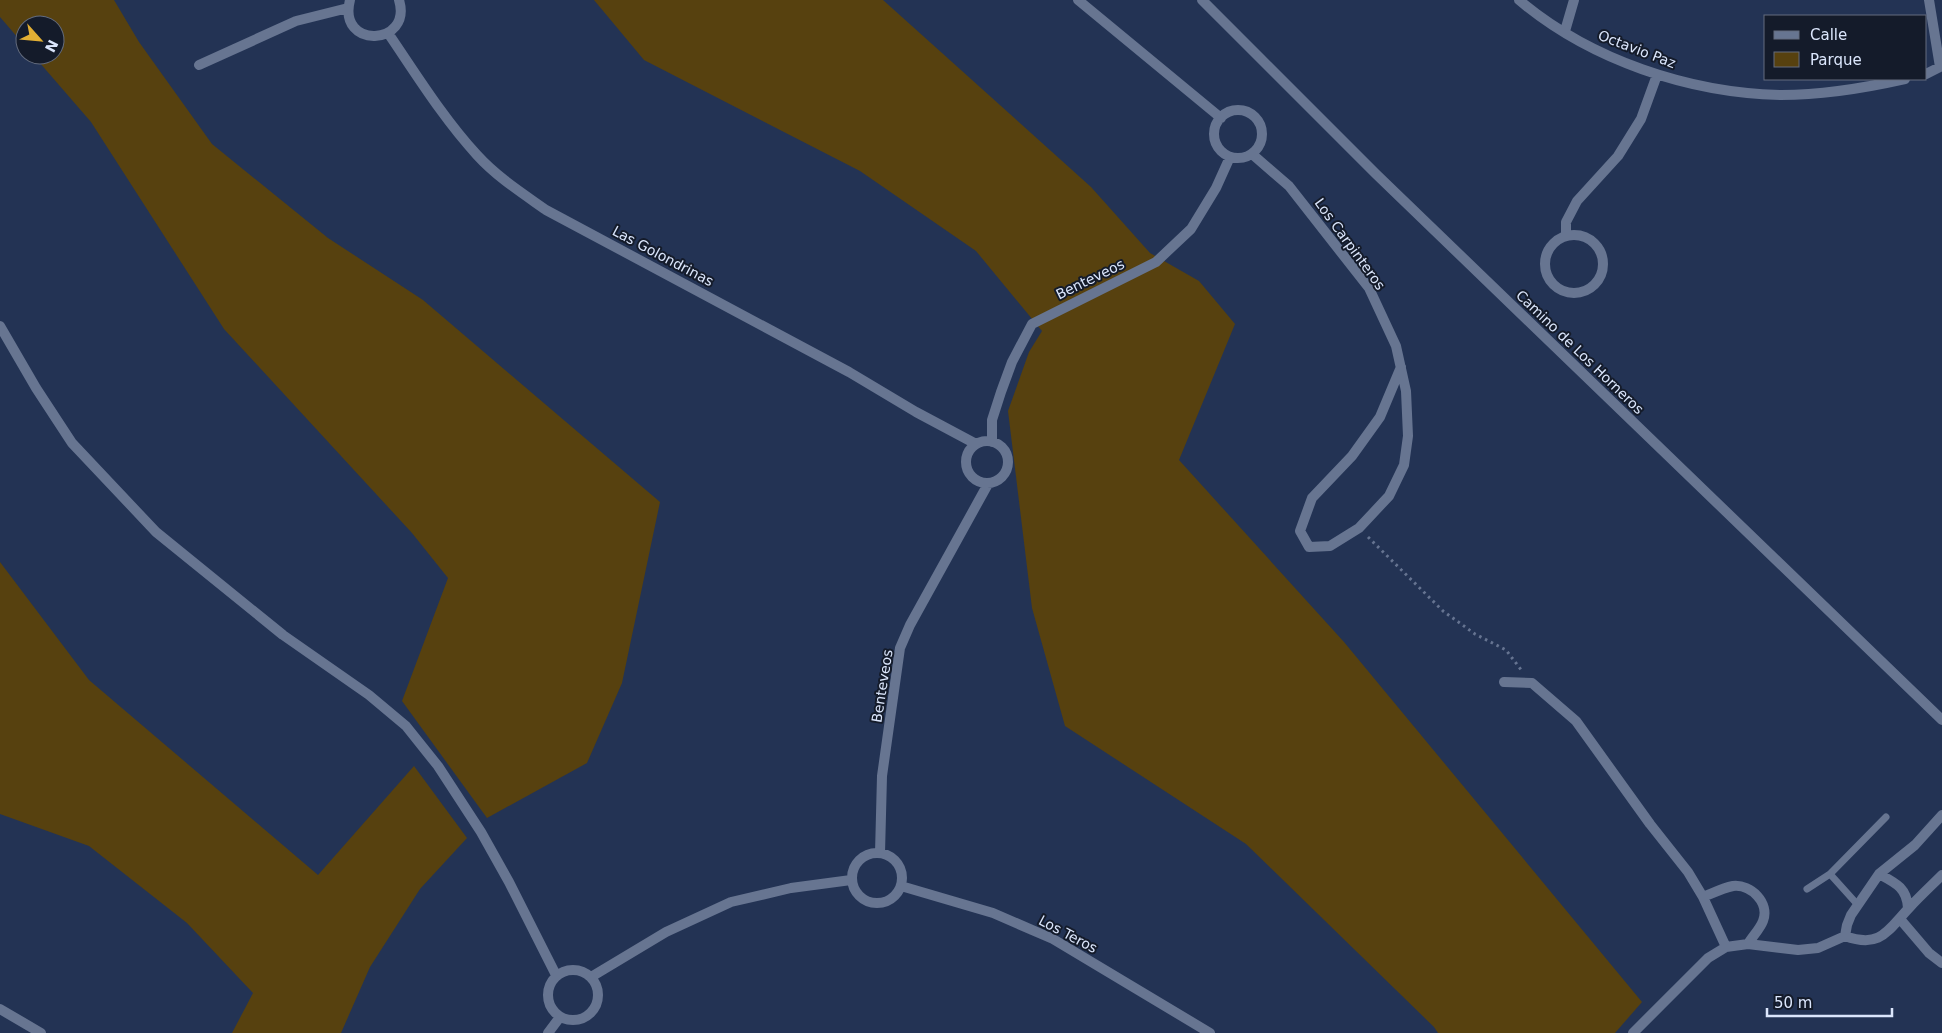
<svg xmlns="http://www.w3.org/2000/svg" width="1942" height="1033" viewBox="0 0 1942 1033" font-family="'DejaVu Sans',sans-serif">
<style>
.green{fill:#57410f}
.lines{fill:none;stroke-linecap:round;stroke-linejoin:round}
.path{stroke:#667491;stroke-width:3;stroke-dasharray:2.5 4;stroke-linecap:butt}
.service{stroke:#677591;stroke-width:7}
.minor{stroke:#677591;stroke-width:10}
.tertiary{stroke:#677591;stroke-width:10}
.labels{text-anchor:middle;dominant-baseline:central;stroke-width:4;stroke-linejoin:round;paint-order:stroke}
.street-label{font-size:14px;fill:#dbe6fc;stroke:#141b2a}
</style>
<rect width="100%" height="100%" fill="#233354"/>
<path class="green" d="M0,0h114l25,42 73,102 116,94 95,62 237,202 -38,181 -35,80 -100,55 -85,-117 46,-123 -36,-45 -188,-204 -133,-207 -58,-67h22v-30h-30v21l-25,-29z
M594,0h289l208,187 59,66 49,28 36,43 -56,136 165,182 298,360 -27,31h-177l-4,-6 -188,-183 -181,-118 -33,-118 -24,-197 21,-59 13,-21 -66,-80 -116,-80 -216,-111z
M0,562l89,118 229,195 96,-109 53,72 -47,51 -50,78 -29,66h-109l21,-40 -66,-70 -98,-77 -89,-32z"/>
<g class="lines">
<path class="path" d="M1368,537l75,74 32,23 31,16 16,21"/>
<path class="service" d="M1830,874l27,30
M1807,889l23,-15 56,-57"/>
<path class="minor" d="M350,0c-13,50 63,46 49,0
M1078,0l143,118
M1519,0c71,60 170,93 262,95 42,0 84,-7 124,-16
M1929,0l11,67
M1565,31l9,-31
M388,33c28,41 55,85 89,122 20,22 45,38 69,55l303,162 67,40 60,32
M199,65l97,-44 52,-13
M1926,74l16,-8
M1214 134a24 24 0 1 1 48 0a24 24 0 1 1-48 0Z
M1252,154l37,32 80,102 27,58 10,45 2,45 -4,29 -15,31 -30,32 -29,18 -21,1 -9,-16 12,-33 40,-42 28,-39 21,-50
M1545 264a29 29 0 1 1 58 0a29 29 0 1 1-58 0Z
M1566,235v-13l11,-21 41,-45 23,-37 16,-44
M0,326l36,62 36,55 84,89 127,103 86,60 37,31 32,40 43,66 28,50 47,93
M966 462a21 21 0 1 1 42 0a21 21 0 1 1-42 0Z
M992,442v-22l9,-28 11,-30 20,-38 124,-62 35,-33 25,-41 14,-31
M1504,682l28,1 44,38 74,103 38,48 15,25 23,50
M852 878a25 25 0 1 1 50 0a25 25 0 1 1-50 0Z
M880,853l2,-77 18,-128 10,-23 78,-141
M1879,874c17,9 28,14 29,34
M901,886l92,27 60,26 157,94
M1703,897c10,-4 20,-9 30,-11 18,-2 37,17 30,35 -3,8 -11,16 -15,23
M1900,919l29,34 13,10
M1845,936l2,-11 4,-10 28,-41 36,-29 27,-30
M548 995a25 25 0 1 1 50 0a25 25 0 1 1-50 0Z
M591,977l75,-45 65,-30 60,-14 60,-8
M0,1009l41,24
M548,1033l12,-16
M1633,1033l75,-75 18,-11 22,-3 50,6 20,-2 27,-12c36,13 43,-6 64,-28 11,-12 22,-22 33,-33"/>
<path class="tertiary" d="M1202,0l174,174 566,546"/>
</g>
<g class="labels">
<g class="street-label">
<text transform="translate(1637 49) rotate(21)">Octavio Paz</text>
<text transform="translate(1350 244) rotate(54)">Los Carpinteros</text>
<text transform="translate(663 256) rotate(28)">Las Golondrinas</text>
<text transform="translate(1090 279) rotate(-26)">Benteveos</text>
<text transform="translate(1580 352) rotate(44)">Camino de Los Horneros</text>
<text transform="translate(882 686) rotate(-81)">Benteveos</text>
<text transform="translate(1068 934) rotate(28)">Los Teros</text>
</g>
</g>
<rect x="1764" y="15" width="162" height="65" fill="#141b2a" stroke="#646c7e"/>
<rect x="1774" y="31" width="25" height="8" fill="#677591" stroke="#646c7e"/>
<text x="1810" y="40" font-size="15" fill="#dbe6fc">Calle</text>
<rect x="1774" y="52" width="25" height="15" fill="#57410f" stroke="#646c7e"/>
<text x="1810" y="65" font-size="15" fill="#dbe6fc">Parque</text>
<g transform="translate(40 40) rotate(117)"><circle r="24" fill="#141b2a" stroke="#646c7e"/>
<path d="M0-4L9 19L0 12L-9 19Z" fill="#e2af34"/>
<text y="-8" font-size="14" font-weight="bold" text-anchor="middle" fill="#dbe6fc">N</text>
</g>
<path d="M1767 1008v8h125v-8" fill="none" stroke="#dbe6fc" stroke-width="2.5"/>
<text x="1774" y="1008" font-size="15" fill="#dbe6fc" stroke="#141b2a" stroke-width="4" paint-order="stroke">50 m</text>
</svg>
